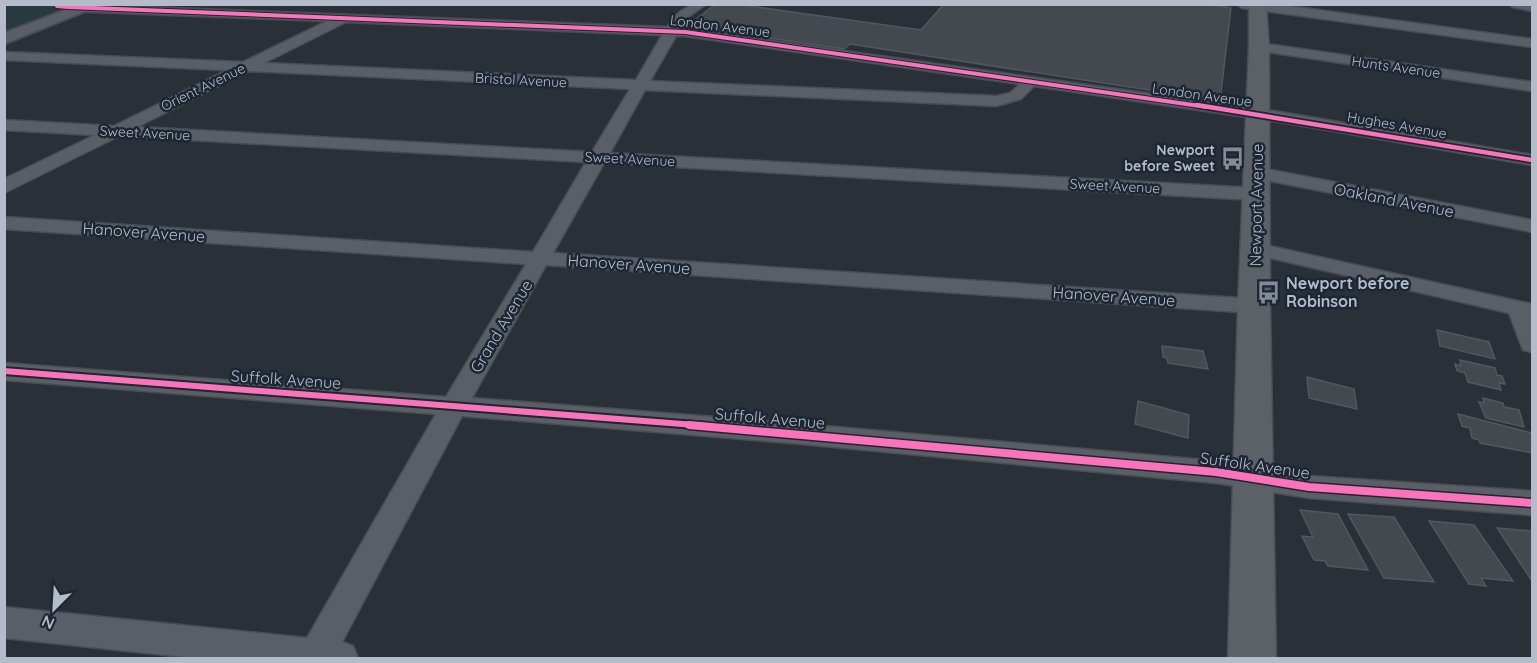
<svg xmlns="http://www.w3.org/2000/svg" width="1537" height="663" viewBox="0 0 1537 663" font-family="Quicksand,sans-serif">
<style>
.green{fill:#273a3e}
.building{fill:#444950;stroke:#52575f;stroke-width:1.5}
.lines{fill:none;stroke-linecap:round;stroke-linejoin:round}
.minor-casing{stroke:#484c53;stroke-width:3}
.tertiary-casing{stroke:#484c53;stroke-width:4}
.primary-casing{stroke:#484c55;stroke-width:3}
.minor{fill:#5a5e66;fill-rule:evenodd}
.tertiary{fill:#5a5e66;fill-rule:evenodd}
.primary{fill:#5c6168;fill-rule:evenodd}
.cycleway-far3-casing{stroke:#1d2633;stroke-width:6}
.cycleway-far2-casing{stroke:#1d2633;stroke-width:8}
.cycleway-far1-casing{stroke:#1d2633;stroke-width:10}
.cycleway-casing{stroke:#1d2633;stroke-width:11}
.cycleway-far3{stroke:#fb73b8;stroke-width:4}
.cycleway-far2{stroke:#fb73b8;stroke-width:4.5}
.cycleway-far1{stroke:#fb73b8;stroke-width:6}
.cycleway{stroke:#fb73b8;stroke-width:8}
.labels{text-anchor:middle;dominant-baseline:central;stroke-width:5;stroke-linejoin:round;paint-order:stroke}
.far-street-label{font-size:14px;fill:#b4bcc9;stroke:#1d2633}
.far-poi-label{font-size:14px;font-weight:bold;fill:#b4bcc9;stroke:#1d2633;text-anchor:end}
.street-label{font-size:16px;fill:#b4bcc9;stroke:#1d2633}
.poi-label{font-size:16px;font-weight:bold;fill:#b4bcc9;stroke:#1d2633;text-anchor:start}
</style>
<rect width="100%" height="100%" fill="#2a3038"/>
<path class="green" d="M5,5h71l-71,26z"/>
<path class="building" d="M716,4h20l185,26 23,-26h262l25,4 -11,93 -370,-57 -6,5 -157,-23z
M1437,330l52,12 6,17 -55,-13z
M1162,346l41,5 5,18 -40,-6 -1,-5 -4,-1z
M1460,360l35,8 2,7 5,1 3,8 -6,-1 2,7 -33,-8 -3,-9 -8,-2 -2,-7 6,2z
M1307,377l47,12 3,20 -48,-11z
M1483,398l20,5 1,4 15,3 5,17 -38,-9 -7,-16 5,1z
M1138,401l51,14 -1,23 -53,-14z
M1458,414l74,19v20l-52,-10 -1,-3 -7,-2 -2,-10 -8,-2z
M1300,510l38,4 30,56 -40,-4 -3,-5 -11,-1 -12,-24 11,1z
M1348,514l46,3 40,65 -50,-4z
M1429,521l45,4 39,56 -32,-3 5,8 -17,-2z
M1497,528l35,3v50z"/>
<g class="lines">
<defs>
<path id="minor" d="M64,4l603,23c10,-16 20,-23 39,-23l-22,16 -4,8 600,84 252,43v10l-252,-43 -246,-36 -13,13 -25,7 -351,-16 -35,63 645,35 7,2 3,4 -3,4 -7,2 -651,-37 -51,90 701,46 8,2 4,5 -4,5 -8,2 -708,-48 -74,133 319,25 425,38 93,15 223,15v24l-223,-17 -93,-15 -425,-40 -329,-27 -120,226 11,4 5,12h-164l-190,-20v-31l303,31 129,-224 -432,-34v-17l442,34 80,-133 -522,-35v-12l529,35 53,-90 -467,-26 -115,57v-14l91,-44 -91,-5v-10l110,6 113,-56 -223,-10v-8l239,10 84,-41 -259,-10 -4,-1zM346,22l316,13 -26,45 -372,-17zM676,36h9l335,48 -10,9 -14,3 -346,-15zM248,71l382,18 -38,63 -455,-25z
M1236,4h38l258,35v8l-290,-39z
M1510,4h22v7l-20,-4z
M1259,43l273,39v9l-278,-41 -2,-3 2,-3z
M1256,167l276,53v12l-282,-55 -3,-4 3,-4z
M1256,243l276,61v48l-9,-2 -14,-37 -260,-60 -4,-4 4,-4z"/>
<path id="tertiary" d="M81,4h22l-99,40v-11z"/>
<path id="primary" d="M1249,4h17l3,43 1,259 6,352h-48l10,-352 11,-259z"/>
</defs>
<use href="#minor" class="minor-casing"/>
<use href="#tertiary" class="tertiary-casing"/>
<use href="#primary" class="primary-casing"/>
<use href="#minor" class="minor"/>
<use href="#tertiary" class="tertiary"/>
<use href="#primary" class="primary"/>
<defs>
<path id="cycleway-far3" d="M58,4l-1,2 11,1 617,25 522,75"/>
<path id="cycleway-far2" d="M1197,105l335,55"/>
<path id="cycleway-far1" d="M4,371l704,55"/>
<path id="cycleway" d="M689,425l527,47 93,15 223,16"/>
</defs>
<use href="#cycleway-far3" class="cycleway-far3-casing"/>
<use href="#cycleway-far2" class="cycleway-far2-casing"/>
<use href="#cycleway-far1" class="cycleway-far1-casing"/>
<use href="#cycleway" class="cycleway-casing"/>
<use href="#cycleway-far3" class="cycleway-far3"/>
<use href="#cycleway-far2" class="cycleway-far2"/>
<use href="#cycleway-far1" class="cycleway-far1"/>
<use href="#cycleway" class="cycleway"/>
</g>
<defs>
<symbol id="bus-bare" viewBox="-9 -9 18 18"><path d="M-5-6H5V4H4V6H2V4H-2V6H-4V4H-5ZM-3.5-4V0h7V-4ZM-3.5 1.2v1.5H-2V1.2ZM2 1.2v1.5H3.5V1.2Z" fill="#848b96" stroke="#1d2633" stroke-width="2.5" paint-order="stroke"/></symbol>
</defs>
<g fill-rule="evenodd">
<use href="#bus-bare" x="1216" y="142" width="33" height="33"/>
<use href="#bus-bare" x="1252" y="276" width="33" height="33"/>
</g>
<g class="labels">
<g class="far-street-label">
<text transform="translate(720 26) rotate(7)">London Avenue</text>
<text transform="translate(1396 67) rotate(8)">Hunts Avenue</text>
<text transform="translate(521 80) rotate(3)">Bristol Avenue</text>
<text transform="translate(203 87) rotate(-26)">Orient Avenue</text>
<text transform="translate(1202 95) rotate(8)">London Avenue</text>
<text transform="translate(1397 125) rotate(10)">Hughes Avenue</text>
<text transform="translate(145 133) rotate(3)">Sweet Avenue</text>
<text transform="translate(630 159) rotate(3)">Sweet Avenue</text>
<text transform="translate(1115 186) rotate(3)">Sweet Avenue</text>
</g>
<g class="far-poi-label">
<text x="1215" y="150">Newport<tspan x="1215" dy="16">before Sweet</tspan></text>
</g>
<g class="street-label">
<text transform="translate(1394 200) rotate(11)">Oakland Avenue</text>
<text transform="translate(1256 205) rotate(-89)">Newport Avenue</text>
<text transform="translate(144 232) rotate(4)">Hanover Avenue</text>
<text transform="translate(629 264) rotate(4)">Hanover Avenue</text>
<text transform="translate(1114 296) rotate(4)">Hanover Avenue</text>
<text transform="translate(501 326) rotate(-59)">Grand Avenue</text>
<text transform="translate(286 379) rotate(4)">Suffolk Avenue</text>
<text transform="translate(770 418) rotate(5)">Suffolk Avenue</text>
<text transform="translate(1255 465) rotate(8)">Suffolk Avenue</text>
</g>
<g class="poi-label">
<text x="1286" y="283">Newport before<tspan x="1286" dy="18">Robinson</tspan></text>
</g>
</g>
<rect width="1537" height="663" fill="none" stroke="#b4bcc9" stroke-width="12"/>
<g transform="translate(54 609) rotate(204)" stroke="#1d2633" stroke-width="4.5" paint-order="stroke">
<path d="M0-4.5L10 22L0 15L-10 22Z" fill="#b4bcc9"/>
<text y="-9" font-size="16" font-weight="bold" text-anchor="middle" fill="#b4bcc9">N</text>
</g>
</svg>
